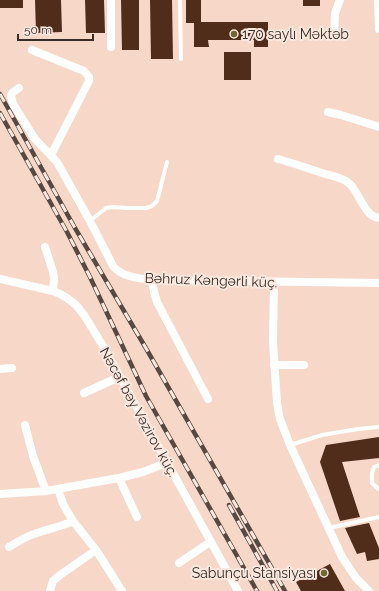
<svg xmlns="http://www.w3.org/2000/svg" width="379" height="591" viewBox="0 0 379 591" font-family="Raleway,sans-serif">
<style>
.building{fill:#4f2d1a}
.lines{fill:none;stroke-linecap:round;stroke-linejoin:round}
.service{stroke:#fff;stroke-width:4}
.minor{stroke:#fff;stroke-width:8}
.rail-casing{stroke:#574941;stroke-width:4.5}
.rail{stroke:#fae7de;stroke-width:3;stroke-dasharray:9;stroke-linecap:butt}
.poi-dot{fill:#726633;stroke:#fae7de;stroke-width:1.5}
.labels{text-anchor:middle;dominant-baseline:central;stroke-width:4;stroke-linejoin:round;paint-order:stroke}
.poi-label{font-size:14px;fill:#372c26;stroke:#fae7de;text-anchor:start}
.street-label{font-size:14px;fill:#372c26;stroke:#fae7de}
</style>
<rect width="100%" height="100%" fill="#f6d7c8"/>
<path class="building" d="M0,0h23v8h-23z
M35,0h26l1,32 -26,1z
M85,0h19l1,33h-19z
M121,0h18v50h-17z
M150,0h22l1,59h-22z
M186,0h15v22h67v25h-14v-7h-46l1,7h-15v-24h-8z
M303,0h17v6h-17z
M224,52h27v28h-27z
M379,437v21l-37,4 18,55 -20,4 -20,-59 6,-17z
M369,523l10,25v11l-12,2 -2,-9 -8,2 -12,-26z
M330,564l15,27h-44l-5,-9z"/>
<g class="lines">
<path class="service" d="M180,0l1,59
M90,221l16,-13 7,-1 14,1h19l6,-2 5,-5 10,-39
M290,445l32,-10 36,-6 21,-2
M379,465l-5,2 -2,6v10l4,4 3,2
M329,528l50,-11"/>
<path class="minor" d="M111,0v47
M378,0l1,29
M334,35l1,-22 5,-13
M32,50l52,21 5,6v4l-38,74
M19,88l-7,5 -1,3 2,8 22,35 22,23 33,59 23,45c9,11 25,12 39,14l227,3
M328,112l13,3 38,12
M278,159c15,4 29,9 44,14 9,3 21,4 28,11 10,10 14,32 29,34
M45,247l8,25 1,6 -1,13
M0,279l53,12 7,3 7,4 9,7 8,10 19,31 135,245
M152,280l2,12 3,10 51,97
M274,282l-1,60 4,61 3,16 10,26 52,112 14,21 13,13
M274,365h30
M0,369l12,-1
M84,393l35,-16
M25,425l8,31 13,35
M119,478l18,39
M58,489l5,15 10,17 23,29 26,41
M0,494l46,-3 39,-7 34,-6 24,-6 23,-9
M9,547c8,-5 16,-10 25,-13 13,-5 27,-7 39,-13
M179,563l31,-21
M50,591l3,-10 7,-6 36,-25"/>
<defs>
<path id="rail" d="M0,94l75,134 72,122 138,241
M0,113l67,119 23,45 56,119 111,195
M229,505l48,86"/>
</defs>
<use href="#rail" class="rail-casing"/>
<use href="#rail" class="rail"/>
</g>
<g class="poi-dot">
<circle cx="234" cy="34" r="4"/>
<circle cx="324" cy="573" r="4"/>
</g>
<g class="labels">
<g class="poi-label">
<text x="242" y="34">170 saylı Məktəb</text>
<text x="316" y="573" text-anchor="end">Sabunçu Stansiyası</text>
</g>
<g class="street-label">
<text transform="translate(211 280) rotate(2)">Bəhruz Kəngərli küç.</text>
<text transform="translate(139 412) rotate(61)">Nəcəf bəy Vəzirov küç.</text>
</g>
</g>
<path d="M18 34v6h75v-6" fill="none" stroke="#372c26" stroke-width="2"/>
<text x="24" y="34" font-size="12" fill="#372c26" stroke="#fae7de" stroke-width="3" paint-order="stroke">50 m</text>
</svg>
